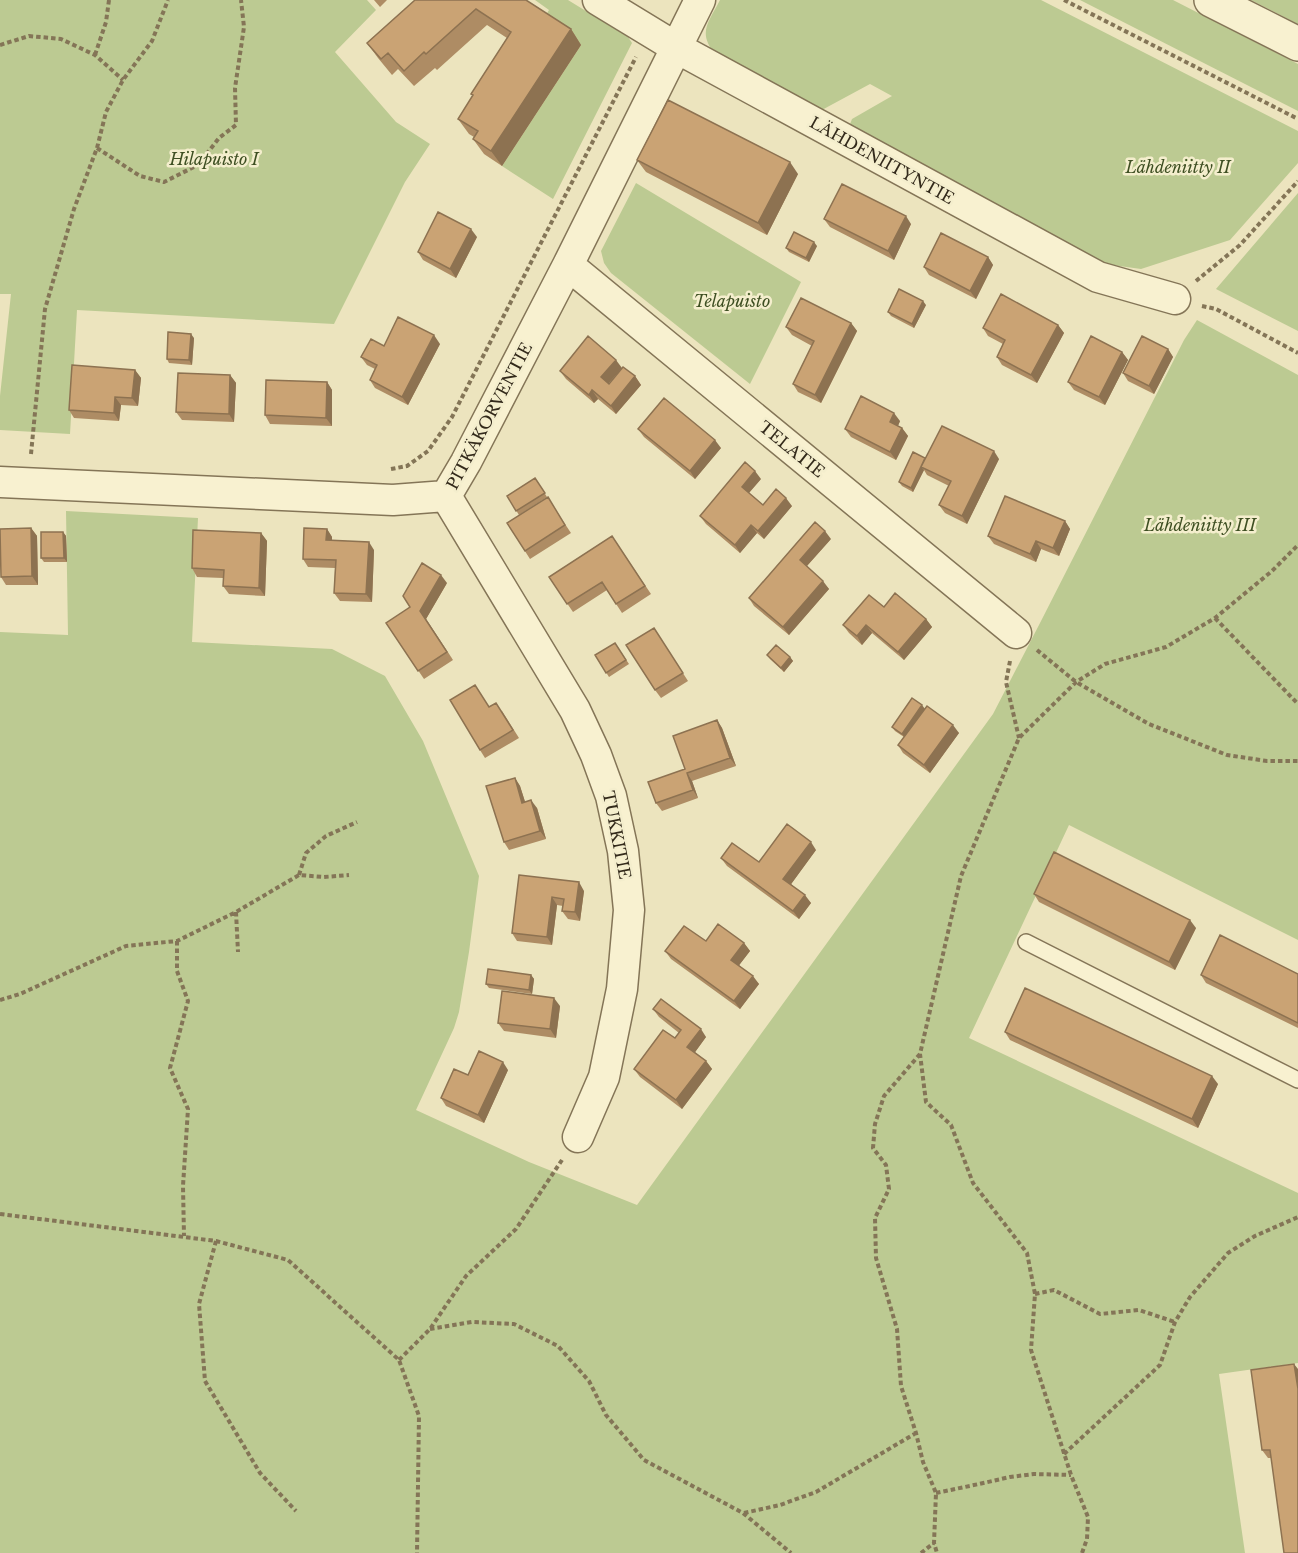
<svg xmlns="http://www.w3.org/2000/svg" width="1298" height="1553" viewBox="0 0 1298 1553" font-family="'Libre Baskerville',serif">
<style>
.green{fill:#bcca92}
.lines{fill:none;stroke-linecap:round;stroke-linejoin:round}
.service-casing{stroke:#847557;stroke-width:18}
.minor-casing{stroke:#847557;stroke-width:33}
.tertiary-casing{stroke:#847557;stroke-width:36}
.path{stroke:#847557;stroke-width:4;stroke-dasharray:4.5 3;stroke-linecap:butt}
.service{stroke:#f8f1d0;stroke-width:15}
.minor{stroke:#f8f1d0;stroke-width:30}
.tertiary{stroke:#f8f1d0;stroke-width:33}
.wall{fill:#ae8c64}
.shaded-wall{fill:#8d7251}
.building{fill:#caa374;stroke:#8d7251;stroke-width:1.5}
.labels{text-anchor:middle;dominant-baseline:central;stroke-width:5;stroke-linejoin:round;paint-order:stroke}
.park-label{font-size:16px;font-style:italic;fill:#3e4f22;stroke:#f4eecd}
.street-label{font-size:16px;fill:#332a1b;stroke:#f4eecd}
</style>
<rect width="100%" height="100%" fill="#ece4be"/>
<path class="green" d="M0,0h367l9,10 -41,42 61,70 34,22 -25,38 -71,142 -257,-14 -7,124 -70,-4v-34l11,-102h-11z
M535,0h33l60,37 4,6 -79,156 -51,-33 79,-121 -38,-25 6,-10z
M720,0h321l257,131v32l-68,77 -89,29 -36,-5 -256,-137 3,-8 40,-23 -22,-12 -50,27 -105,-57c-18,-22 -6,-32 5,-54z
M1080,0h93l125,64v47z
M1251,0h47v24z
M636,183l165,99 -51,102 -139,-111 -7,-10 -3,-12z
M1298,193v138l-82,-42z
M1197,320l101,55v565l-229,-115 -100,213 329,155v170l-79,11 26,179h-1245v-921l68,3 -2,-124 132,7 -6,124 140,7 53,27 38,65 56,135 -10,76 -10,60 -5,16 -38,82 113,52 108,43 356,-491 47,-91 144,-283z"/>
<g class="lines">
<defs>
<path id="service" d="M1026,942l272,138"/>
<path id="minor" d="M598,0l79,48 421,229 77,22
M568,265l448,368
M0,482l393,18 53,-4 20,-34 102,-197 132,-265
M446,496l129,214 21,45 15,41 12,55 6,59 -7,79 -18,88 -26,60"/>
<path id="tertiary" d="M1211,0l87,44"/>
</defs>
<use href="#service" class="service-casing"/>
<use href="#minor" class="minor-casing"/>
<use href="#tertiary" class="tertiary-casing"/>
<path class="path" d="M1064,0l234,119
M0,45l29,-9 32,3 34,16 28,25
M95,55l11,-33 3,-22
M97,148l43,28 24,6 34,-17 21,-27 17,-13 -1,-37 9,-61 -3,-27
M1196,281l44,-36 58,-64
M1202,306l14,3 82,44
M31,454l14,-145 29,-100 23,-61 9,-36 17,-32 29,-39 16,-41
M391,469l16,-3 21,-15 24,-34 184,-360
M1215,618l83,86
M1037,650l39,32 73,42 78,31 40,6h31
M1010,661l-4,21 13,56
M299,875l7,-22 20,-17 31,-14
M236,912l2,40
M177,941v30l11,30 -18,67 18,41 -5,77 1,50
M0,1000l20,-6 106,-48 51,-5 59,-29 63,-37 25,2 25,-2
M920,1054l-36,42 -9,28 -2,24 13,17 3,24 -14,29 1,40 21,71 4,57 15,47 7,29 13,31 -2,50 3,10
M0,1214l216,27 72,19 111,100 20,56 -2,137
M216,1241l-17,63 6,77 55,92 36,38
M1035,1294l19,-4 46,24 39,-4 36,12
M430,1329l42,-7 42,2 44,22 31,35 17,34 38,45 99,53 48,40
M399,1360l31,-31 36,-53 50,-47 46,-69
M1064,1454l96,-89 15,-43 15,-25 38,-44 27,-17 43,-19
M936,1493l43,-9 31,-7 24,-3 37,1
M744,1513l36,-8 36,-13 100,-59
M921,1553l13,-10
M1082,1553l5,-14 1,-22 -17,-42 -40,-125 4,-56 -8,-41 -54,-70 -22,-58 -25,-23 -6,-48 41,-178 58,-138 57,-56 29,-18 61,-17 49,-29 57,-47 26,-26"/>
<use href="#service" class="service"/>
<use href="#minor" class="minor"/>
<use href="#tertiary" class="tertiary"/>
</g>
<path class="wall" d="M374,0h13l-7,7z
M415,0h111l45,29 10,16 -79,121 -18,-12 -11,-15 1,-2 -5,-3 -11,-15 15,-23 -2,-2 36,-56 -20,-13 -50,45 -2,-2 -21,18 -16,-17 -6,6 -14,-17 -11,-15z
M637,160l161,14 -31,61 -121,-63z
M824,219l87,5 -17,36 -64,-33z
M477,237l-21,41 -33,-18 -5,-8z
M817,246l-8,16 -20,-10 -3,-4z
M988,257l5,8 -17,34 -47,-24 -5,-8z
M926,305l-12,23 -23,-12 -3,-4z
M851,323l6,8 -36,72 -23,-11 -5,-8 19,-38 -20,-11 -6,-8z
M1058,325l6,8 -27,50 -35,-18 -5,-8 6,-13 -15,-8 -5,-8z
M194,338l-2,27 -23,-2 -2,-4z
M440,344l-32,61 -33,-17 -5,-8 5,-11 -8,-4 -6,-8 23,-11z
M1168,349l5,8 -19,37 -26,-13 -5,-8z
M1122,352l6,8 -23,45 -31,-15 -6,-8z
M622,368l-13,15 26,-7 6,9 -25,29 -18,-15 -4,4 -28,-24 -6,-8z
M135,370l6,8 -3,28 -17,-1 -2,16 -45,-3 -5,-8z
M230,375l6,8 -2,39 -52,-2 -6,-8z
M327,382l5,8v36l-62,-2 -5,-9z
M900,421l-2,5 4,2 6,8 -12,24 -45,-23 -6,-8z
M638,429l83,19 -26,31 -51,-42z
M925,458l74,1 -32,65 -22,-11 -6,-8 10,-19 -22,-11 -3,-5 -11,22 -11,-6 -3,-4z
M535,478l12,19 -28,18 -12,-19z
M761,479l-12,14 14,12 29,1 -28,33 -7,-6 -17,20 -34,-29 -6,-8z
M553,506l18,27 -41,26 -23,-36z
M1065,521l5,8 -11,27 -18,-7 -5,13 -42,-18 -6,-8z
M31,528l6,8 1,49h-32l-5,-8z
M327,529l5,8v3l42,10 -2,52 -32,-1 -6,-8 1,-25 -27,-1 -5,-8z
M63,532l3,4 1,26h-23l-3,-4z
M261,533l6,8 -2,55 -36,-2 -6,-8v-8l-26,-1 -5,-9z
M612,536l39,58 -29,19 -15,-23 -34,22 -24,-35z
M831,539l-24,27 22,23 -40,46 -35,-29 -5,-8z
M447,583l-21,36 27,41 -29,19 -38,-56z
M884,607l42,12 6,8 -28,33 -32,-27 -10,12 -13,-12 -6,-8z
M659,636l29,45 -27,17 -6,-8z
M615,643l14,21 -20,13 -14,-22z
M767,655l23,2 3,4 -9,11 -14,-13z
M475,685l14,22 13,4 17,27 -34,20 -5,-8z
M925,709l34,24 -29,40 -27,-20 -5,-8 6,-8 -9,-6 -3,-4z
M717,720l5,8 14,38 -44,15 6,17 -36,13 -6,-8 29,-34z
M515,778l5,8 5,16 12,6 9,31 -37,11 -5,-8z
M816,850l-25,34 20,19 -12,16 -72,-53 -6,-8 38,4z
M519,875l65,16 -4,30 -12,-2 -6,-8 1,-5 -6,-1 -5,40 -35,-4 -5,-8z
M1034,894l162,34 -21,42 -136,-68z
M706,941l38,2 6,8 -11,14 20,19 -19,25 -69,-50 -6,-8z
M1298,974v54l-92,-45 -5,-8z
M531,975l3,4 -2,15 -43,-6 -3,-4z
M560,1006l-4,32 -52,-7 -6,-8z
M653,1009l53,28 -11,15 11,9 6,8 -30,40 -42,-32 -6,-8 41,-31 4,-5 -20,-16z
M1005,1032l213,52 -20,44 -188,-88z
M508,1070l-24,53 -38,-17 -5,-8 27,-23z
M1298,1369l-27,89h-3l-6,-8z"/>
<path class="shaded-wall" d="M571,29l10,16 -79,121 -11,-15z
M790,162l8,12 -31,61 -9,-12z
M906,216l5,8 -17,36 -6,-9z
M471,229l6,8 -21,41 -6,-9z
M814,242l3,4 -8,16 -3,-4z
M988,257l5,8 -17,34 -6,-8z
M923,301l3,4 -12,23 -2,-4z
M851,323l6,8 -36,72 -6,-8z
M1058,325l6,8 -27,50 -6,-8z
M191,334l3,4 -2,27 -3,-5z
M434,335l6,9 -32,61 -6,-8z
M1168,349l5,8 -19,37 -5,-8z
M1122,352l6,8 -23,45 -6,-8z
M616,360l6,8 -15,17 -6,-8z
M135,370l6,8 -3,28 -6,-8z
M230,375l6,8 -2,39 -5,-8z
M635,376l6,9 -25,29 -5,-8z
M327,382l5,8v36l-6,-8z
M592,390l6,9 -4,4 -5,-8z
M115,397l6,8 -2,16 -5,-8z
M894,413l6,8 -4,9 -6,-8z
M902,428l6,8 -12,24 -6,-8z
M715,440l6,8 -26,31 -5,-8z
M994,451l5,8 -32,65 -5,-8z
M925,458l-4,9 3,3 -11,22 -2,-4z
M755,471l6,8 -14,16 -5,-8z
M786,498l6,8 -28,33 -6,-8z
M1065,521l5,8 -11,27 -6,-8z
M751,525l6,8 -17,20 -5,-8z
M31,528l6,8 1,49 -6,-9z
M327,529l5,8v11l-6,-8z
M825,531l6,8 -26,29 -5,-8z
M63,532l3,4 1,26 -3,-4z
M261,533l6,8 -2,55 -6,-8z
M1036,541l5,8 -5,13 -6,-8z
M369,542l5,8 -2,52 -6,-8z
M441,575l6,8 -21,36 27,41 -33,-49z
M823,581l6,8 -40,46 -6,-8z
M926,619l6,8 -28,33 -6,-8z
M866,625l6,8 -10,12 -5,-9z
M790,657l3,4 -9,11 -3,-4z
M922,705l3,4 -20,29 -3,-4z
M717,720l5,8 14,38 -6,-8z
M953,725l6,8 -29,40 -6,-8z
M687,773l5,8 6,17 -5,-8z
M515,778l5,8 8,25 -6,-8z
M531,800l6,8 9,31 -6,-8z
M811,842l5,8 -27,37 -6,-8z
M579,882l5,9 -4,30 -5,-9z
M805,895l6,8 -12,16 -6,-8z
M552,897l5,8 -5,40 -5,-8z
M1190,920l6,8 -21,42 -6,-8z
M744,943l6,8 -13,17 -6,-8z
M531,975l3,4 -2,15 -3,-4z
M753,976l6,8 -19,25 -6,-8z
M554,998l6,8 -4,32 -6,-9z
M701,1029l5,8 -13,18 -6,-8z
M706,1061l6,8 -30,40 -6,-9z
M503,1062l5,8 -24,53 -6,-8z
M1212,1076l6,8 -20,44 -6,-9z
M1294,1364l4,5v20z"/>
<path class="building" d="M415,0h111l45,29 -80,122 -18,-12 5,-8 -20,-12 15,-24 -2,-1 40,-62 -35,-23 -50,45 -2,-2 -20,19 -16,-18 -7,6 -14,-16z
M668,100l122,62 -32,61 -121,-63z
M842,184l64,32 -18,35 -64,-32z
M438,212l33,17 -21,40 -32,-17z
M794,232l20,10 -8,16 -20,-10z
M941,233l47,24 -18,34 -46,-24z
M899,289l24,12 -11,23 -24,-12z
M1001,294l57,31 -27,50 -34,-18 8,-17 -22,-12z
M801,298l50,25 -36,72 -22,-11 21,-43 -28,-14z
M398,317l36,18 -32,62 -32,-17 7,-15 -16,-8 10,-18 13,7z
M168,332l23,2 -2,26 -22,-1z
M588,336l28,24 -15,17 8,7 14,-17 12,9 -24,30 -19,-16 -3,5 -29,-24z
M1091,336l31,16 -23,45 -31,-15z
M1142,336l26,13 -19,37 -26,-13z
M72,365l63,5 -3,28 -17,-1 -1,16 -45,-3z
M178,373l52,2 -1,39 -53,-2z
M266,380l61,2 -1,36 -61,-3z
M861,396l33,17 -4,9 12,6 -12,24 -45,-23z
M664,398l51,42 -25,31 -52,-42z
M942,426l52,25 -32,65 -23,-11 12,-24 -30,-14z
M913,452l12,6 -14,30 -12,-6z
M745,462l10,9 -13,16 21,18 13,-16 10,9 -28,33 -7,-6 -16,20 -35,-29z
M535,478l10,15 -29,18 -9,-15z
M1005,496l60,25 -12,27 -17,-7 -6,13 -42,-18z
M548,497l17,28 -40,26 -18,-28z
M815,522l10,9 -25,29 23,21 -40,46 -34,-29z
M31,528l1,48 -31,1 -1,-48z
M304,528l23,1 -1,11 43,2 -3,52 -32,-1 2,-33 -33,-1z
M193,530l68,3 -2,55 -36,-2 1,-16 -32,-2z
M41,532h22l1,26h-23z
M612,536l33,50 -29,18 -14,-22 -35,22 -18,-27z
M422,563l19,12 -21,36 27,41 -29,19 -32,-48 24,-16 -7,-11z
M895,593l31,26 -28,33 -32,-27 -9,11 -14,-11 26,-30 15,12z
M654,628l29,45 -28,17 -29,-45z
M615,643l11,17 -20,13 -11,-18z
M776,645l14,12 -9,11 -14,-13z
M475,685l14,22 7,-4 17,27 -33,20 -30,-50z
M912,698l10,7 -20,29 -10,-7z
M927,706l26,19 -29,40 -26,-20z
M717,720l13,38 -43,15 6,17 -37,13 -8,-21 37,-13 -12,-33z
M515,778l7,25 9,-3 9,31 -36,11 -18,-56z
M787,824l24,18 -28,37 22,16 -12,16 -72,-53 11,-15 27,19z
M1054,852l136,68 -21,42 -135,-68z
M519,875l60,7 -4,30 -13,-1 2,-12 -12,-2 -5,40 -35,-4z
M718,924l26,19 -13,17 22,16 -19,25 -69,-50 19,-25 22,15z
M1220,935l78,39v49l-97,-48z
M488,969l43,6 -2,15 -43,-6z
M1025,988l187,88 -20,43 -187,-87z
M502,991l52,7 -4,31 -52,-6z
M661,999l40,30 -14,18 19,14 -30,39 -42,-31 29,-39 12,8 6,-8 -28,-21z
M479,1051l24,11 -25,53 -37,-17 13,-29 14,6z
M1294,1364l4,25v164h-14l-14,-103h-8l-11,-80z"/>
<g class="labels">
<g class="park-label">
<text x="214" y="159">Hilapuisto I</text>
<text x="1178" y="167">Lähdeniitty II</text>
<text x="732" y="301">Telapuisto</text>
<text x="1200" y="525">Lähdeniitty III</text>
</g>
<g class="street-label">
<text transform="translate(882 160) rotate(29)">LÄHDENIITYNTIE</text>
<text transform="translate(489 416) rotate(-62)">PITKÄKORVENTIE</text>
<text transform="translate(792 449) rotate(39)">TELATIE</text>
<text transform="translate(617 835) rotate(79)">TUKKITIE</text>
</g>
</g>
</svg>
